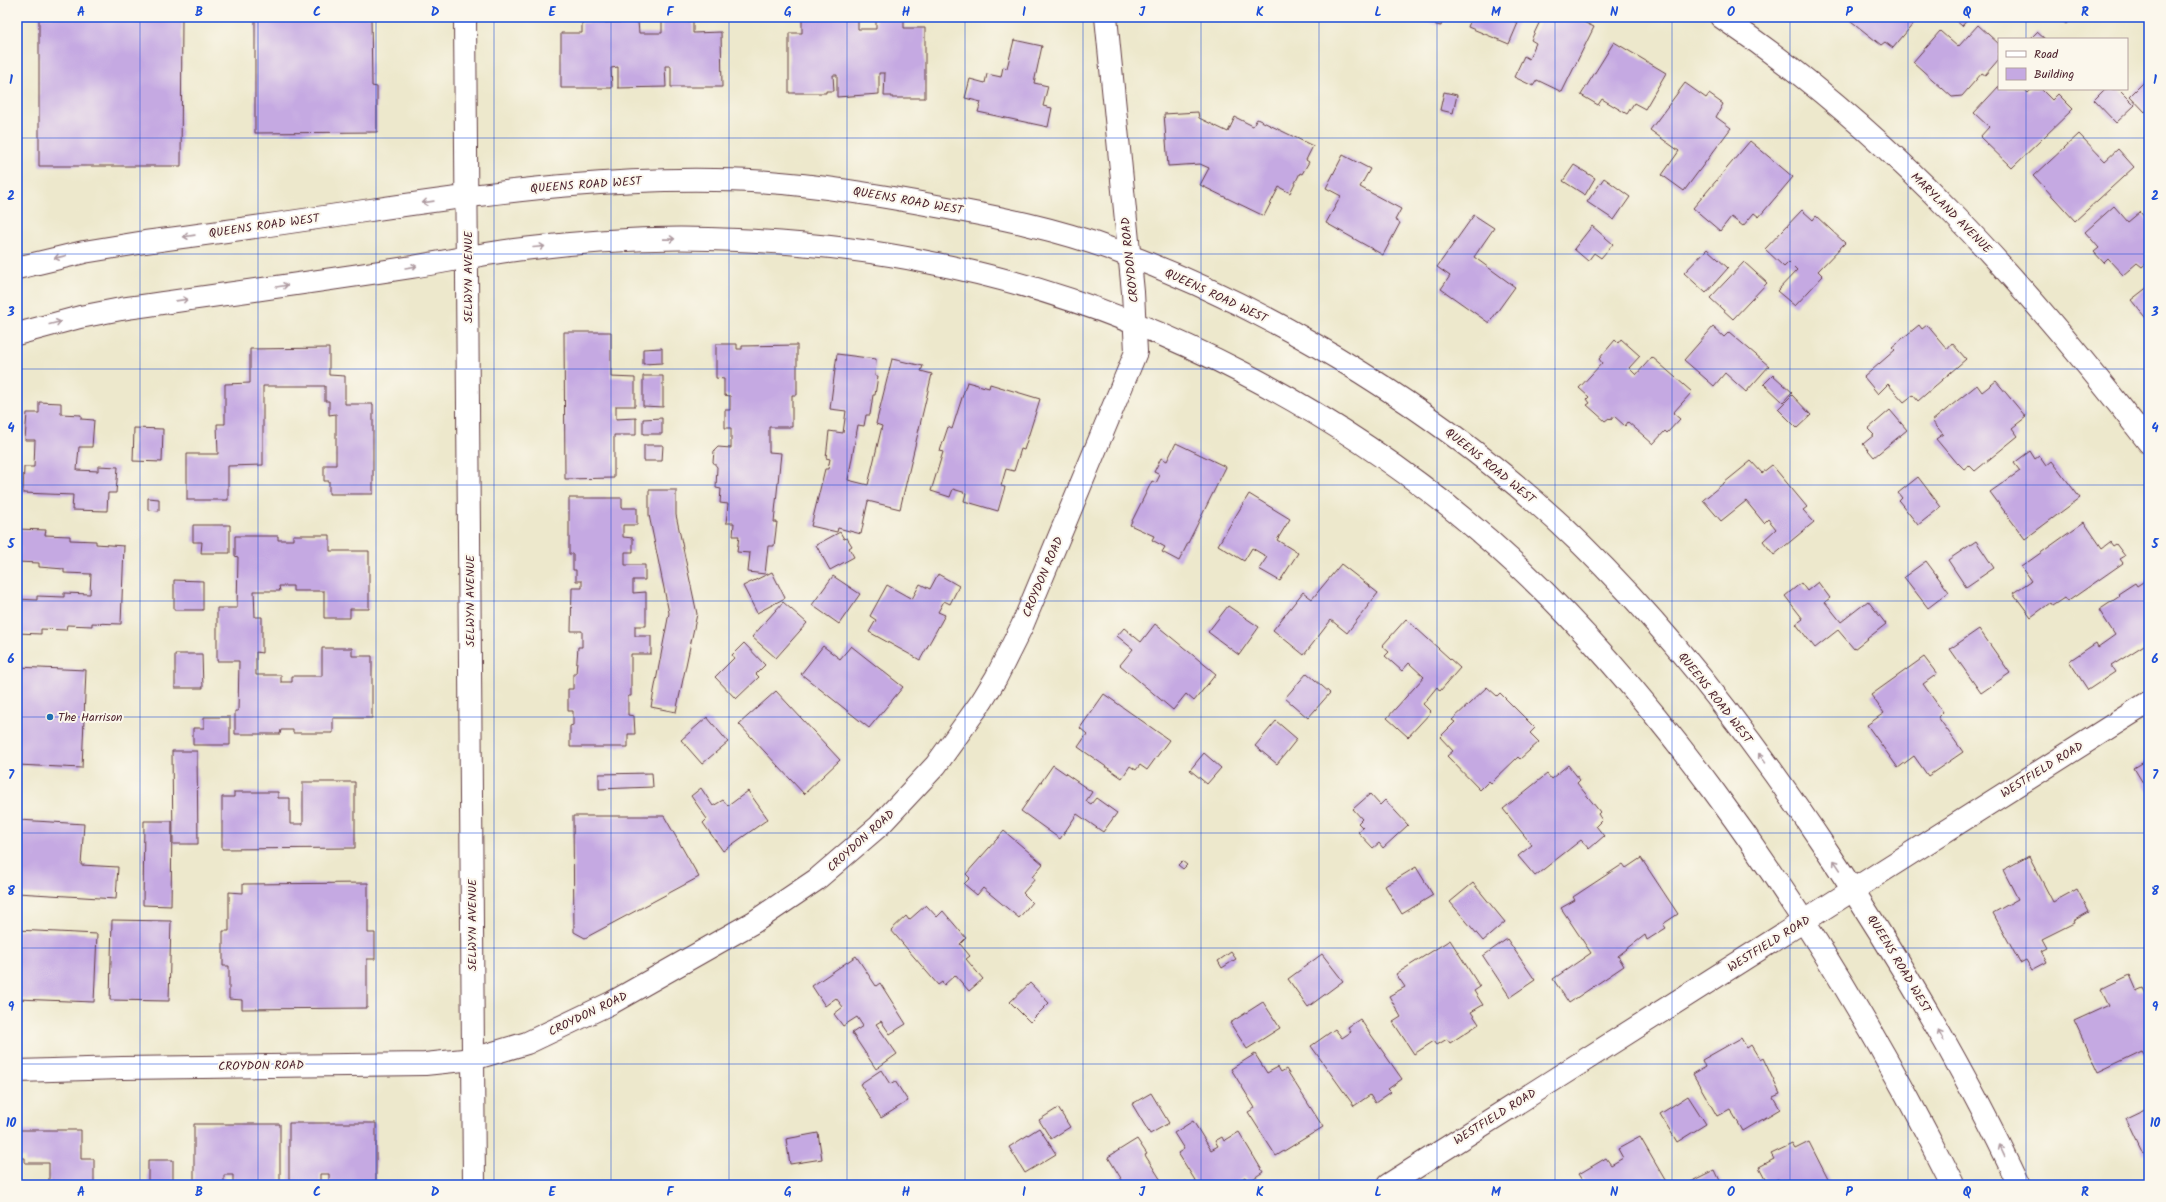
<svg xmlns="http://www.w3.org/2000/svg" width="2166" height="1202" viewBox="0 0 2166 1202" font-family="Kalam,sans-serif">
<style>
.building{fill:#c5a9e2}
.lines{fill:none;stroke-linecap:round;stroke-linejoin:round}
.minor-casing{stroke:#623d43;stroke-width:24}
.tertiary-casing{stroke:#623d43;stroke-width:24}
.minor{stroke:#fff;stroke-width:22}
.tertiary{stroke:#fff;stroke-width:22}
.oneway{stroke:#ae9aa0}
.grid{fill:none;stroke:#1d4ed8;stroke-width:1;stroke-opacity:0.55}
.poi-dot{fill:#1f6fb2;stroke:#fbf7ec;stroke-width:1.5}
.labels{text-anchor:middle;dominant-baseline:central;stroke-width:4;stroke-linejoin:round;paint-order:stroke}
.street-label{font-size:12px;fill:#4a1f2b;stroke:#fbf7ec}
.poi-label{font-size:12px;fill:#4a1f2b;stroke:#fbf7ec;text-anchor:start}
.neatline{fill:none;stroke:#1d4ed8;stroke-width:1.5}
.grid-label{font-size:13px;text-anchor:middle;font-weight:bold;fill:#1d4ed8}
</style>
<rect width="100%" height="100%" fill="#fbf7ec"/>
<filter id="ink" filterUnits="userSpaceOnUse"><feTurbulence type="fractalNoise" baseFrequency=".025" numOctaves="2"/><feDisplacementMap in="SourceGraphic" scale="8" xChannelSelector="R" yChannelSelector="G"/><feConvolveMatrix kernelMatrix="1 2 1 2 8 2 1 2 1" color-interpolation-filters="sRGB"/></filter>
<filter id="wash" filterUnits="userSpaceOnUse"><feTurbulence type="fractalNoise" baseFrequency=".012" numOctaves="4" result="noise"/><feDisplacementMap in="SourceGraphic" scale="16" xChannelSelector="R" yChannelSelector="G"/><feGaussianBlur stdDeviation="0.9" result="paint"/><feColorMatrix in="noise" values="0 0 0 0 0 0 0 0 0 0 0 0 0 0 0 0 0 1.4 0 .05"/><feComposite in="paint" operator="in"/></filter>
<g filter="url(#wash)">
<rect width="100%" height="100%" fill="#ede8cc"/>
<g id="blocks">
<path class="building" d="M39,17h143l-1,149h-142z
M255,17h116l1,69 5,1v45l-122,1z
M709,17h16v3h-16z
M802,17h56v12h18v-12h28v11h21v70h-33v-2h-8l1,-23h-6v21l-42,3v-22h-4l1,16h-8v2h-37v-60h13z
M1412,17h31l-2,9 -29,-7z
M1472,17h43l-1,4 4,2 -9,21 -41,-17z
M1542,17h31l21,10 -32,65 -25,-12 -4,6 -19,-9 10,-21 5,3 7,-16 -5,-3z
M1846,17h73l-26,31 -8,-6 -4,3z
M1952,17h18l-8,9z
M2058,17h15l-7,7z
M662,21h31v12l28,-1 1,55h-51v-21h-6l1,21 -48,1v-21l-7,1 1,20h-51v-55h21v-10l56,-1 1,11h23z
M1978,25l21,19v15l-14,16 -3,-2 -20,23 -10,1 -39,-35 27,-31 18,16z
M2037,32l8,7h-15z
M1014,40l28,6 -8,37 14,3 -5,20 9,2 -4,19 -70,-15 3,-10 -16,-4 5,-19 15,4 2,-9 14,3 2,-10 4,1z
M1614,42l52,31 -21,36 -11,-6 -7,11 -25,-15 -4,6 -17,-10z
M2147,79l2,2v27l-4,4 -15,-16z
M1685,83l21,15 3,-4 14,10 -7,13 15,11 -47,63 -22,-16 17,-24 -29,-21z
M1999,86v3h25l4,4 4,-4h9l11,11 6,-6 15,15 -61,59 -32,-31 9,-10 -15,-14z
M2105,89h14l16,16 -19,18 -22,-23z
M1444,92l13,3 -4,18 -13,-3z
M1198,112l1,6 29,14 7,-15 18,9 4,-7 56,27 -7,14 3,2 -7,12 -2,-1 -10,20 -11,-6 -15,29 -64,-31 9,-17 -9,-4 -32,2 -4,-52z
M2079,134l26,27 13,-12 16,18 -59,54 -41,-45z
M1750,141l43,36 -34,40 -5,-4 -11,13 -12,-9 -11,14 -27,-23z
M1343,155l27,14 -10,18 41,22 -6,11 5,3 -17,32 -57,-32 15,-27 -15,-8z
M1574,165l21,13 -10,17 -22,-14z
M1604,178l26,19 -16,23 -27,-18z
M2114,206l14,16 12,-10 9,10v39l-7,6 -5,-4 -14,12 -15,-16 -4,4 -10,-11 5,-4 -14,-16z
M1802,210l11,10 3,-4 29,27 -27,28 5,5 -28,30 -18,-15 20,-21 -8,-8 -5,5 -19,-18z
M1474,215l20,13 -20,29 41,30 -26,36 -48,-34 9,-13 -13,-9z
M1592,226l21,18 -12,14 -7,-5 -6,8 -14,-12z
M1707,249l21,19 -22,25 -22,-20z
M1744,262l23,21 -34,36 -23,-21z
M2149,286v36l-18,-22z
M1919,325l3,4 5,-4 20,24 5,-6 14,16 -48,42 -5,-6 -9,7 -16,-18 -10,10 -14,-17 31,-27 -3,-3z
M1713,327l11,10 5,-5 40,34 -23,26 -21,-19 -11,13 -30,-26z
M564,332h47v45l24,1v28h-19v13l20,-1v17h-22v43l-49,1z
M1621,339l19,17 -11,12 7,7 16,-18 40,35 -19,21 7,6 -13,14 -2,-2 -12,13 -25,-22 -3,4 -11,-10 -3,4 -2,-2 -4,3 -18,-16 3,-2 -3,-4 2,-2 -10,-9 23,-25 -3,-4 16,-19 3,3z
M716,344h21v5h5v-3l55,-1v50h-5v32h-23v25l12,1 -7,69h3l-3,24h-6l-3,28 -17,-2 2,-19 -13,-1 2,-16h-6l1,-13h-8l2,-19 -8,-1 1,-14 -5,-1 1,-21 -4,-5 1,-11 4,-4 13,1v-20h-6v-18h5v-14l-6,-1v-16l-8,-1z
M329,348v27l16,1v28h28v90h-44v-13h-5v-16h12v-51l-7,1v-14h-4v-15h-62v79l-35,1v34h-41v-46h31l-1,-30h8v-40l25,-1v-34z
M662,348v15l-19,1v-15z
M837,354l39,5 -1,17h3l-3,19h-2l-3,20h-4l-2,11 -6,-1 -10,55 20,5 14,-59 -6,-2 16,-65 31,7 -2,5 11,3 -32,135 -32,-8 -7,33 -23,-6 -1,4 -26,-6 14,-57h3l2,-10 -4,-1 3,-27 14,2 3,-22 -16,-2z
M1773,375l19,17 -9,10 -19,-18z
M643,376h20v31l-20,-1z
M1996,381l30,36 -14,11 6,8 -43,35 -6,-6 -5,4 -6,-6 -1,1 -21,-25 7,-5 -11,-13 45,-36 5,7z
M967,382l22,6 1,-4 50,15 -16,51 -3,-1 -7,22 -8,-2 -5,17 4,1 -7,24 -34,-10 2,-8 -13,-4 -3,8 -19,-6 12,-39 -3,-1 8,-24 4,2z
M1792,395l19,20 -14,13 -19,-19z
M39,402l22,1v11l20,1v4l13,1 -2,27h-13l-2,23 21,1v-5l20,1 -2,26h-8l-1,18 -35,-1 1,-15 -50,-2 1,-26h10l1,-27h-10l2,-27h12z
M1890,410l17,20 -33,27 -11,-13 11,-9 -6,-6z
M662,418v16h-19v-15z
M134,428l29,1 -1,33 -29,-1z
M1176,443l50,24 -47,94 -17,-9 3,-5 -13,-7 2,-4 -24,-11 22,-44 4,2 4,-8 -6,-3 7,-14 6,3z
M644,445h19l-1,16h-18z
M2030,451l5,8 4,-3 7,10 6,-5 28,37 -55,41 -35,-47 30,-21 -6,-8z
M1751,461l11,12 10,-8 35,42 -4,3 11,12 -40,33 -11,-14 13,-12 -8,-10 -4,4 -18,-22 -25,20 -18,-21z
M1918,477l23,30 -23,18 -19,-24 3,-3 -4,-5z
M649,490h27v25l21,99 -21,98 -25,-5 18,-94 -20,-98z
M1249,494l41,25 -13,21 21,13 -18,28 -21,-12 8,-12 -15,-9 -8,13 -26,-16z
M148,498l11,1v12l-11,-1z
M569,498h53v10h15v17h-14v12l10,1v14h-8v13h20v15h-12v13l13,-1v34h-11v10h16v18h-20v42h-3v19l6,1 1,18h-7v13h-58v-21l3,-1v-14h-5v-22h5v-15h3l2,-27h4v-16h-11l1,-43h10v-7h-6v-11h-3v-16h-4z
M2084,522l18,26 8,-6 3,4 3,-2 9,12 -5,3 3,4 -56,39 -3,-4 -12,8 -2,-3 -19,14 -18,-24 18,-12 -10,-14z
M193,525h37v28h-29l1,-11h-9z
M17,529l29,1 -1,5 25,1v4l26,1v3l28,2 -3,78 -29,-1v3l-25,-1 -1,5 -25,-1v5l-24,-1v-34l20,1v-4l27,1v-4l26,1 1,-20 -27,-1v-4l-25,-2v-4l-22,-1z
M840,532l4,7 3,-1 5,8 -3,2 5,9 -24,13 -14,-25z
M293,535h37v16h39v58h-19v9h-26v-27h-31v-5h-14l1,5h-26l1,26h7v36l-6,-1v23h25v7h11v-6h30v-28h30v8h20v62h-39v15h-40v-3h-12l-1,4h-45v-23h3l1,-50h-22v-53h20l1,-51 -3,-1v-20h43v4h15z
M1976,541l18,27 -28,19 -18,-27z
M1926,561l23,31 -21,16 -24,-31z
M1341,564l37,29 -31,40 -16,-13 -27,35 -31,-25 30,-38 9,7z
M772,572l13,26 -28,15 -14,-27z
M938,574l21,12 -9,18 -6,-3 -6,11 7,3 -25,45 -51,-28 7,-12 -6,-4 17,-31 25,14 8,-15 10,5z
M833,576l27,18 -21,30 -27,-19z
M2149,578v64l-38,24 4,6 -27,18 -19,-29 27,-18 2,4 17,-12 -16,-25 21,-14 -2,-2 17,-11 2,3z
M174,580l29,1v29h-29z
M1818,582l12,16 -5,4 16,20 27,-21 18,23 -32,25 -16,-19 -23,18 -19,-24 7,-5 -18,-23 16,-13 6,8z
M783,602l24,21 -31,35 -24,-21z
M1228,606l31,21 -20,28 -31,-23z
M1406,619l54,49 -20,23 -3,-4 -14,17 8,8 -23,25 -21,-19 37,-41 -15,-14 -7,8 -17,-15 4,-4 -7,-6z
M1155,624l61,50 -22,27 -8,-7 -13,16 -53,-45 13,-16 -16,-13 7,-8 17,14z
M1979,629l31,44 -29,20 -31,-44z
M744,643l21,22 -9,9 3,3 -23,22 -21,-22 19,-19 -2,-3z
M823,646l17,13 11,-13 52,41 -34,41 -68,-54z
M175,654h27l1,34h-28z
M1924,657l13,17 -14,10 20,28 -5,5 25,35 -35,24 -14,-20 -16,12 -31,-43 17,-12 -13,-18z
M17,667l69,3 -4,98 -65,-3z
M1307,673l23,20 -22,25 -23,-20z
M1487,687l10,9 3,-3 35,35 -5,5 9,9 -19,17 -2,-2 -27,26 -2,-2 -9,9 -33,-34 6,-5 -13,-14 15,-15 -3,-2z
M776,691l64,69 -36,34 -65,-70z
M1104,694l65,46 -22,30 -7,-5 -4,5 -6,-4 -8,12 -44,-31 9,-13 -7,-6z
M204,717h26v28h-37v-17h11z
M707,717l21,25 -26,22 -21,-24z
M1276,721l21,18 -20,25 -22,-18z
M172,751h25l1,93h-25z
M1204,753l17,15 -14,16 -17,-14z
M2149,759v34l-15,-25z
M1053,765l39,27 -6,9 5,3 5,-6 21,15 -14,19 -26,-18 -17,25 -39,-28z
M1568,765l12,15 -3,3 23,29 -2,2 4,6 -6,6 8,10 -15,13 -8,-9 -46,36 -17,-20 14,-11 -29,-36 44,-35 4,5z
M652,773l1,14 -54,2v-15z
M303,782h52v66l-133,1v-52h12v-5h44v6h12v26h13z
M701,788l12,18 10,-6 5,6 20,-15 20,28 -45,32 -20,-28 4,-4 -16,-23z
M1370,794l10,11 5,-5 23,25 -25,23 -4,-5 -6,5 -15,-16 5,-4 -5,-5 4,-4 -9,-10z
M573,816h91l35,61 -114,61 -11,-6z
M19,820l65,4 -3,41 37,2 -2,32 -99,-6z
M144,821h28l-1,85 -28,-1z
M1004,831l39,33 -11,13 3,2 -12,14 9,9 -13,16 -36,-30 -6,7 -13,-11 6,-6 -4,-4z
M2029,856l24,46 24,-13 12,23 -16,9 1,2 -32,16 5,9 -6,3 6,11 -15,8 -6,-10 -6,3 -27,-50 25,-14 -15,-29z
M1641,858l37,56 -15,10 3,4 -19,12 -2,-5 -27,21 6,10 -55,37 -16,-24 38,-26 -30,-45 14,-8 -2,-3 50,-33 3,4z
M1182,861l5,4 -4,4 -5,-4z
M1416,867l17,28 -31,19 -17,-28z
M368,883v50h7v26h-8v49l-125,1v-9l-13,-1v-33h-6v-35h6v-39l14,1v-9z
M1473,883l32,39 -22,19 -33,-39z
M926,905l11,12 6,-6 23,27 -6,6 10,12 -4,3 17,20 -14,12 -14,-16 -11,10 -2,-3 -4,3 -47,-55 15,-14 3,4z
M112,920l59,1 -2,80 -59,-1z
M17,930l80,4 -3,68 -77,-3z
M1507,939l28,41 -25,17 -27,-41z
M1450,940l30,47 -6,4 9,14 -12,7 8,12 -29,19 -3,-4 -10,6 -3,-4 -20,13 -21,-32 8,-5 -12,-21 16,-9 -9,-13z
M1231,952l5,7 -14,9 -4,-7z
M1322,954l21,27 -35,26 -20,-28z
M856,956l20,30 4,-3 26,41 -16,10 -9,-13 -5,3 21,30 -21,15 -24,-36 11,-7 -6,-9 -14,9 -9,-12 9,-7 -7,-9 -11,8 -13,-20z
M2130,975l7,16 7,-3 5,10v53l-5,3 -2,-3 -44,21 -24,-51 35,-16 -8,-16z
M1030,983l19,20 -19,19 -20,-20z
M1263,1002l17,26 -33,21 -17,-26z
M1360,1019l42,60 -14,10 3,3 -16,11 -5,-8 -16,11 -43,-60 24,-17 7,9 9,-6 -3,-5z
M1741,1038l6,10 4,-3 9,15 3,-2 17,36 -7,3 7,12 -37,22 -13,-22 -13,7 -24,-42 12,-7 -3,-7z
M1255,1054l12,19 11,-6 3,5 5,-3 37,58 -47,29 -28,-44 7,-4 -24,-39z
M881,1070l9,14 5,-3 13,20 -27,17 -21,-34z
M1151,1093l18,30 -19,11 -18,-30z
M1688,1096l18,28 -29,18 -17,-28z
M2149,1107v44l-6,3 -17,-36z
M1058,1108l12,19 -19,12 -12,-19z
M1193,1121l18,29 7,-4 -3,-5 7,-4 2,4 15,-9 24,40 -15,10 -3,-5 -13,8h-34l-20,-32 6,-4 -10,-16z
M289,1123h87v58h-4v4h-43v-11h-9v11l-31,-1z
M194,1124h86v57h-4v4h-43v-10h-9v10h-30z
M1039,1128l17,26 -31,19 -16,-26z
M17,1130h64v29h13v26h-45v-22h-24v-5h-8z
M818,1133l4,26 -32,5 -4,-25z
M1640,1137l28,48h-82l-7,-11 27,-16 5,7 12,-7 -5,-9z
M1137,1139l10,15 -2,1 19,30h-39l-17,-28z
M1809,1142l22,43h-50l-3,-6 -10,5 -9,-17 15,-8 -3,-5 21,-10 3,5z
M148,1160h25v25h-25z
M1715,1170l7,15h-32l-1,-2z"/>
</g>
</g>
<g filter="url(#ink)">
<use href="#blocks" fill-opacity="0" stroke="#623d43" stroke-width="1"/>
<g class="lines">
<defs>
<path id="minor" d="M1721,17c169,114 304,266 428,426
M17,1071l105,-3 303,-4 48,-5 54,-16 86,-41 141,-80 62,-42 63,-54 57,-61 46,-64 14,-23 26,-52 114,-274 -3,-60 -27,-275
M1388,1185l761,-483"/>
<path id="tertiary" d="M465,17l9,1168
M17,268l67,-16 61,-10c73,-9 146,-20 219,-31 134,-20 269,-38 405,-29 58,4 115,14 173,25 56,10 115,22 169,42 169,62 341,169 470,295 92,90 176,201 247,308 71,107 137,217 191,333
M17,334l63,-17 41,-8c97,-14 194,-27 291,-42 37,-6 74,-14 111,-18 70,-9 143,-13 214,-9 63,3 128,9 190,22 221,43 430,154 594,307 71,67 134,143 192,221 92,124 171,256 240,395"/>
</defs>
<use href="#minor" class="minor-casing"/>
<use href="#tertiary" class="tertiary-casing"/>
<use href="#minor" class="minor"/>
<use href="#tertiary" class="tertiary"/>
</g>
<defs><path id="oneway-shaft" d="M-6 0H5M1.5-3L5.5 0L1.5 3" fill="none" stroke-width="1.6" stroke-linecap="round" stroke-linejoin="round"/></defs>
<g class="oneway">
<use href="#oneway-shaft" transform="translate(428 202) rotate(172)"/>
<use href="#oneway-shaft" transform="translate(189 236) rotate(172)"/>
<use href="#oneway-shaft" transform="translate(669 239) rotate(-1)"/>
<use href="#oneway-shaft" transform="translate(539 247) rotate(-5)"/>
<use href="#oneway-shaft" transform="translate(60 257) rotate(167)"/>
<use href="#oneway-shaft" transform="translate(411 267) rotate(-9)"/>
<use href="#oneway-shaft" transform="translate(282 286) rotate(-9)"/>
<use href="#oneway-shaft" transform="translate(182 300) rotate(-8)"/>
<use href="#oneway-shaft" transform="translate(55 323) rotate(-14)"/>
<use href="#oneway-shaft" transform="translate(1762 758) rotate(-126)"/>
<use href="#oneway-shaft" transform="translate(1837 865) rotate(-124)"/>
<use href="#oneway-shaft" transform="translate(1941 1035) rotate(-118)"/>
<use href="#oneway-shaft" transform="translate(2002 1150) rotate(-115)"/>
</g>
</g>
<path class="grid" d="M140,17v1168M258,17v1168M376,17v1168M494,17v1168M611,17v1168M729,17v1168M847,17v1168M965,17v1168M1083,17v1168M1201,17v1168M1319,17v1168M1437,17v1168M1555,17v1168M1672,17v1168M1790,17v1168M1908,17v1168M2026,17v22M2026,89v1096M17,138h2132M17,254h2132M17,369h2132M17,485h2132M17,601h2132M17,717h2132M17,833h2132M17,948h2132M17,1064h2132"/>
<circle class="poi-dot" cx="50" cy="717" r="4"/>
<g class="labels">
<g class="street-label">
<text transform="translate(586 185) rotate(-4)">QUEENS ROAD WEST</text>
<text transform="translate(908 201) rotate(10)">QUEENS ROAD WEST</text>
<text transform="translate(1951 213) rotate(45)">MARYLAND AVENUE</text>
<text transform="translate(264 226) rotate(-8)">QUEENS ROAD WEST</text>
<text transform="translate(1130 260) rotate(-96)">CROYDON ROAD</text>
<text transform="translate(468 277) rotate(-90)">SELWYN AVENUE</text>
<text transform="translate(1216 296) rotate(25)">QUEENS ROAD WEST</text>
<text transform="translate(1490 466) rotate(39)">QUEENS ROAD WEST</text>
<text transform="translate(1043 577) rotate(-67)">CROYDON ROAD</text>
<text transform="translate(470 601) rotate(-90)">SELWYN AVENUE</text>
<text transform="translate(1715 698) rotate(52)">QUEENS ROAD WEST</text>
<text transform="translate(2042 770) rotate(-32)">WESTFIELD ROAD</text>
<text transform="translate(861 841) rotate(-42)">CROYDON ROAD</text>
<text transform="translate(472 925) rotate(-90)">SELWYN AVENUE</text>
<text transform="translate(1769 944) rotate(-32)">WESTFIELD ROAD</text>
<text transform="translate(1899 964) rotate(59)">QUEENS ROAD WEST</text>
<text transform="translate(588 1014) rotate(-26)">CROYDON ROAD</text>
<text transform="translate(261 1066) rotate(-1)">CROYDON ROAD</text>
<text transform="translate(1495 1117) rotate(-32)">WESTFIELD ROAD</text>
</g>
<g class="poi-label">
<text x="58" y="717">The Harrison</text>
</g>
</g>
<rect width="2166" height="1202" fill="none" stroke="#fbf7ec" stroke-width="44"/>
<rect x="1998" y="38" width="130" height="52" fill="#fbf7ec" stroke="#b4a19f"/>
<rect x="2006" y="51" width="20" height="6" fill="#ffffff" stroke="#b4a19f"/>
<text x="2034" y="58" font-size="12" fill="#4a1f2b">Road</text>
<rect x="2006" y="68" width="20" height="12" fill="#c5a9e2" stroke="#b4a19f"/>
<text x="2034" y="78" font-size="12" fill="#4a1f2b">Building</text>
<rect x="22" y="22" width="2122" height="1158" class="neatline"/>
<g class="grid-label">
<text x="81" y="16">A</text>
<text x="199" y="16">B</text>
<text x="317" y="16">C</text>
<text x="435" y="16">D</text>
<text x="552" y="16">E</text>
<text x="670" y="16">F</text>
<text x="788" y="16">G</text>
<text x="906" y="16">H</text>
<text x="1024" y="16">I</text>
<text x="1142" y="16">J</text>
<text x="1260" y="16">K</text>
<text x="1378" y="16">L</text>
<text x="1496" y="16">M</text>
<text x="1614" y="16">N</text>
<text x="1731" y="16">O</text>
<text x="1849" y="16">P</text>
<text x="1967" y="16">Q</text>
<text x="2085" y="16">R</text>
<text x="11" y="84">1</text>
<text x="2155" y="84">1</text>
<text x="11" y="200">2</text>
<text x="2155" y="200">2</text>
<text x="11" y="316">3</text>
<text x="2155" y="316">3</text>
<text x="11" y="432">4</text>
<text x="2155" y="432">4</text>
<text x="11" y="548">5</text>
<text x="2155" y="548">5</text>
<text x="11" y="663">6</text>
<text x="2155" y="663">6</text>
<text x="11" y="779">7</text>
<text x="2155" y="779">7</text>
<text x="11" y="895">8</text>
<text x="2155" y="895">8</text>
<text x="11" y="1011">9</text>
<text x="2155" y="1011">9</text>
<text x="11" y="1127">10</text>
<text x="2155" y="1127">10</text>
<text x="81" y="1196">A</text>
<text x="199" y="1196">B</text>
<text x="317" y="1196">C</text>
<text x="435" y="1196">D</text>
<text x="552" y="1196">E</text>
<text x="670" y="1196">F</text>
<text x="788" y="1196">G</text>
<text x="906" y="1196">H</text>
<text x="1024" y="1196">I</text>
<text x="1142" y="1196">J</text>
<text x="1260" y="1196">K</text>
<text x="1378" y="1196">L</text>
<text x="1496" y="1196">M</text>
<text x="1614" y="1196">N</text>
<text x="1731" y="1196">O</text>
<text x="1849" y="1196">P</text>
<text x="1967" y="1196">Q</text>
<text x="2085" y="1196">R</text>
</g>
</svg>
